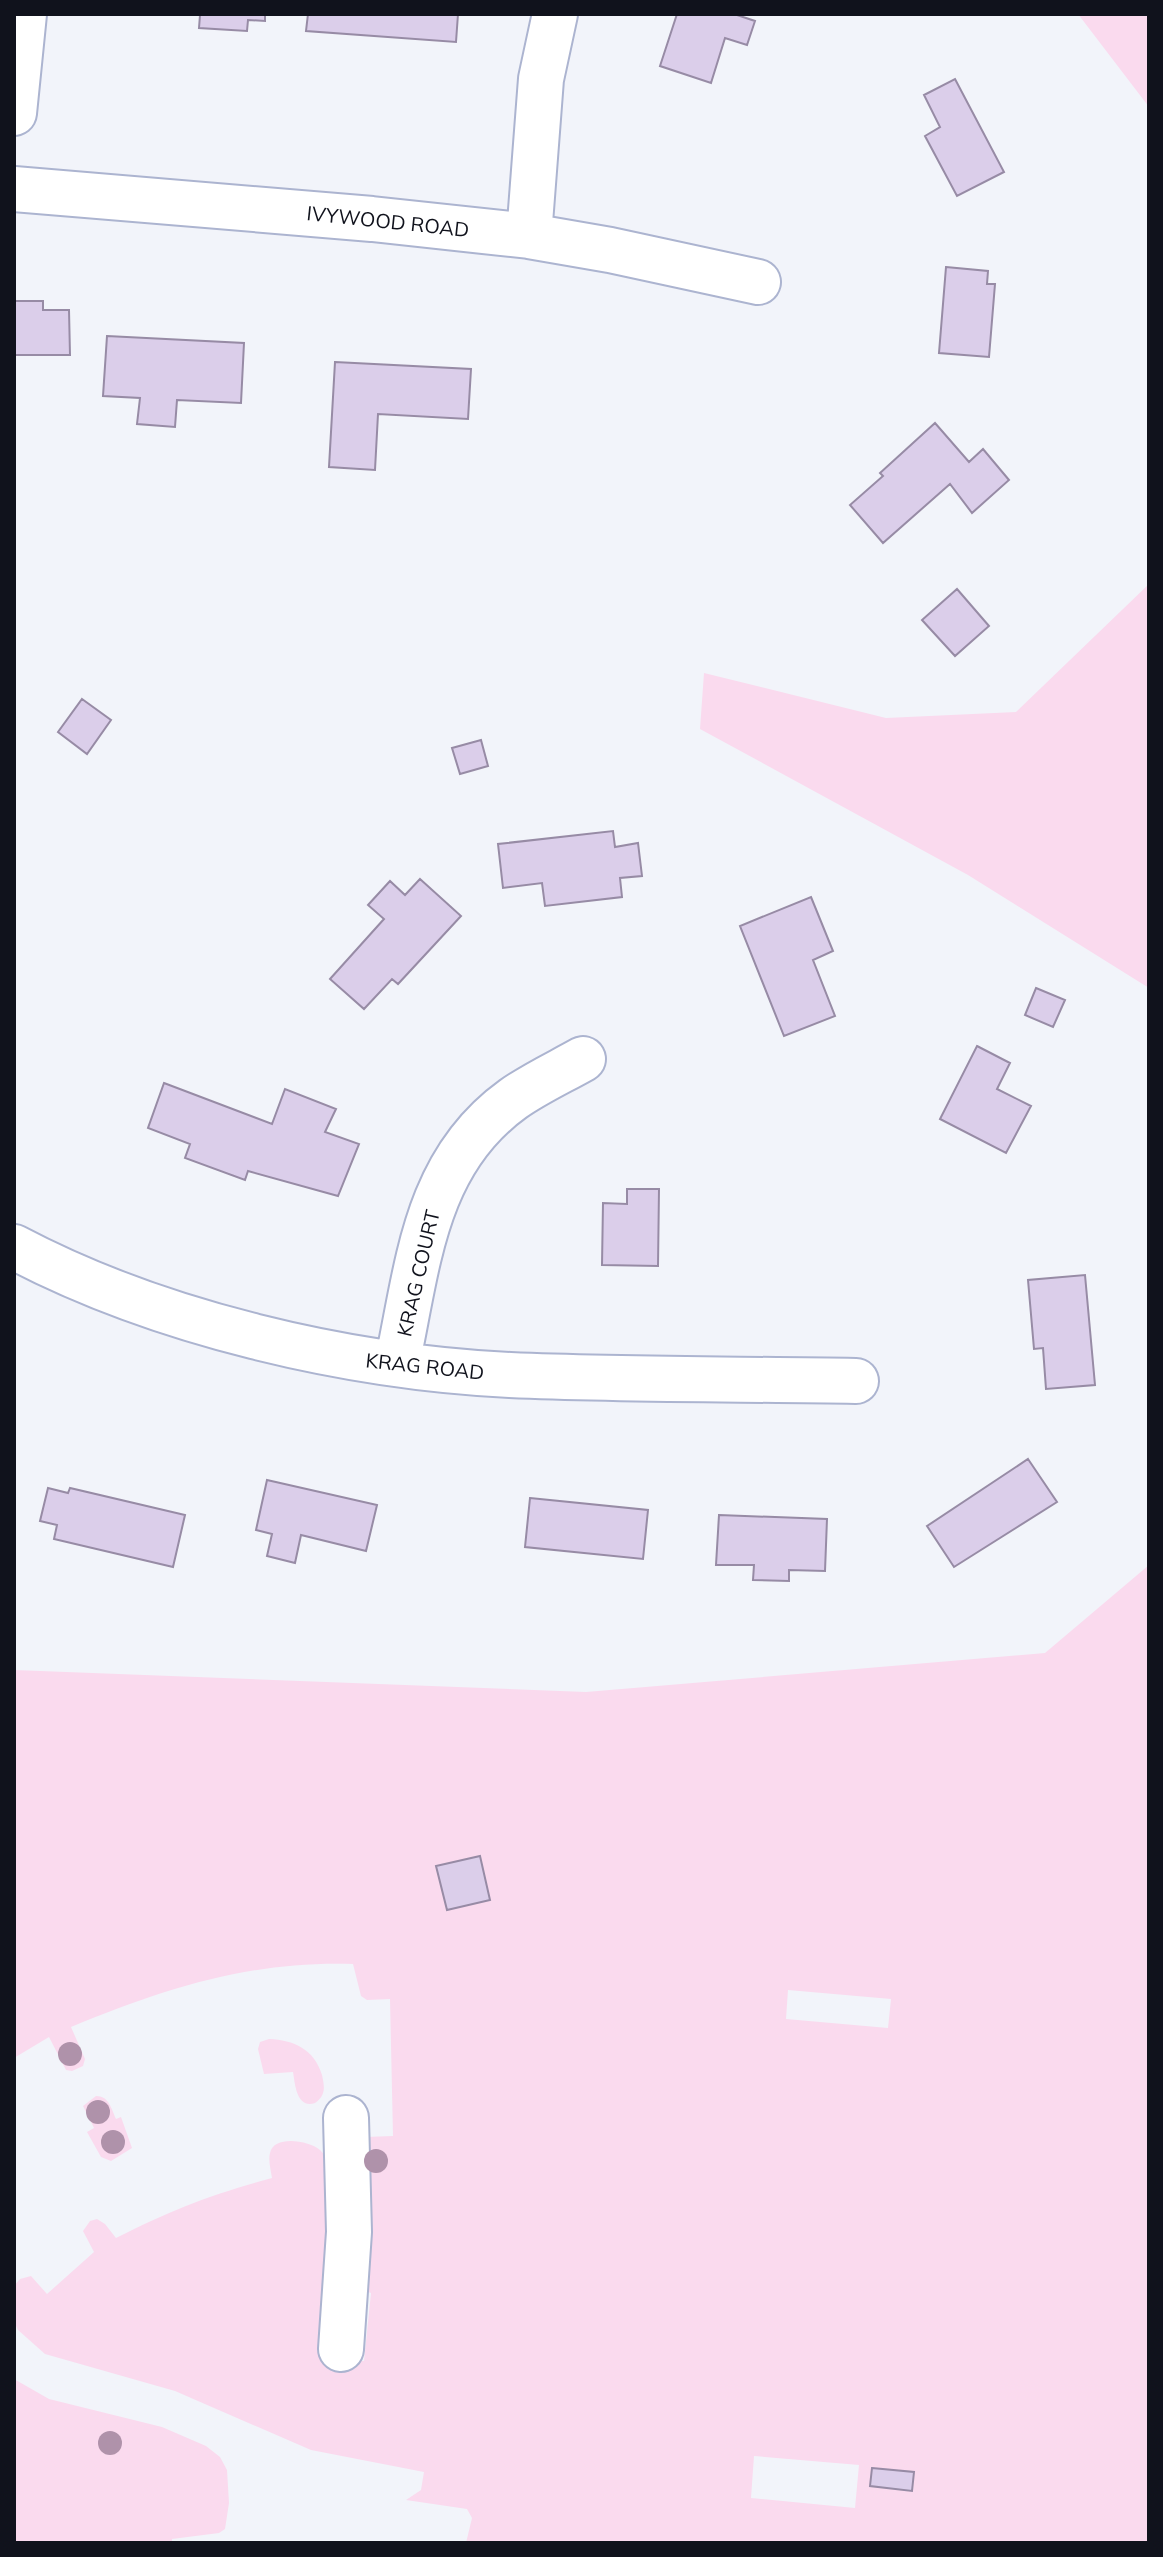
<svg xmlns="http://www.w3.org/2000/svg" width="1163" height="2557" viewBox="0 0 1163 2557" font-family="Mulish,sans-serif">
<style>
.green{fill:#fadaee;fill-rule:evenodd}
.building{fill:#dbceea;stroke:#978ba5;stroke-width:2}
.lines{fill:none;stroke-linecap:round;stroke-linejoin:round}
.minor-casing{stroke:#acb4d0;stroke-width:48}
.minor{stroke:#fff;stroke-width:44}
.tree{fill:#af92aa}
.labels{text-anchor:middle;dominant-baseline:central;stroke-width:8;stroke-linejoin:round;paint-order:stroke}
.street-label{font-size:20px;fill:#10121c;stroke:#fff}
</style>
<rect width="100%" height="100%" fill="#f2f4fa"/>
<path class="green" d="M1078,14h71v93z
M1149,584v404l-181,-113 -268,-146 4,-56 182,45 130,-6z
M1149,1565v978h-683l6,-25 -5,-9 -61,-9 15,-10 3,-18 -113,-22 -136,-59 -130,-37 -27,-24 -4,-8v-36l6,-7 11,-3 16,18 47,-42 -11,-21 7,-10 7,-2 8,5 11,14c55,-28 96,-44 156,-60 -1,-7 -4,-18 -2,-25 4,-19 40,-12 50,-3 7,6 9,15 12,23l-12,183 44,5 7,-68 -10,-3 4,-153 28,-1 -3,-137 -23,1 -6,-4 -8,-32c-105,-3 -186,24 -282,63l14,32 -2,7 -11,5 -6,-1 -17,-33 -35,21v-388l572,22 459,-39zM788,1990l103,9 -3,29 -102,-9zM754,2456l105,9 -4,43 -104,-10z
M269,2039c25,1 45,10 53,36 1,5 3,13 1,18 -1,4 -5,8 -8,10 -19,6 -20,-20 -22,-31l-29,2 -6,-25 2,-7z
M96,2096c13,0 15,12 20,23l5,-2 11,31 -21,13 -10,-4 -14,-25 7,-4 -11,-22z
M14,2379l35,20 113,28 44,19 14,11 7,13 2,33 -4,26 -6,4 -47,6v4h-158z"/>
<path class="building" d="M185,14h80v7l-17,-1 -1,11 -48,-3 1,-13z
M308,14h150l-2,28 -150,-11z
M677,14h57l21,7 -8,24 -22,-7 -14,45 -51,-17z
M955,79l49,93 -47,24 -32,-60 15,-9 -16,-32z
M946,267l42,4 -1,13h8l-6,73 -50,-4z
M14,301h29v9h26l1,45h-56z
M107,336l137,7 -3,60 -64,-3 -2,27 -38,-3 3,-26 -37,-2z
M335,362l136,7 -3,50 -90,-5 -3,56 -46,-3z
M935,423l34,39 14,-13 26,31 -37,33 -22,-29 -67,59 -33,-38 33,-29 -3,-3z
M957,589l32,37 -34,30 -33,-36z
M82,699l29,21 -24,34 -29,-22z
M481,740l7,26 -28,8 -8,-26z
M613,831l2,16 23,-4 4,33 -22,2 2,19 -77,9 -3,-23 -39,5 -5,-44z
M420,879l41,37 -63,68 -6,-5 -28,30 -34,-30 54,-60 -16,-14 22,-24 15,14z
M811,897l22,54 -20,9 22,56 -51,20 -44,-110z
M1036,988l29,12 -12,27 -28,-12z
M977,1046l33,17 -13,26 34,17 -25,47 -66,-34z
M164,1083l108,41 13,-35 51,20 -11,23 34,12 -21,52 -90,-25 -3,9 -60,-22 5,-14 -42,-16z
M627,1189h32l-1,77 -56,-1 1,-62 24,1z
M1085,1275l10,110 -49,4 -3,-41 -9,1 -6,-69z
M1028,1459l29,43 -103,65 -27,-41z
M267,1480l110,25 -11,46 -65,-16 -6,28 -28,-7 5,-22 -16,-4z
M48,1488l20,5 2,-5 115,27 -12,52 -119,-28 3,-14 -17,-4z
M530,1498l118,12 -5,49 -118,-12z
M719,1515l108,4 -2,52 -36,-1v11l-36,-1 1,-15h-38z
M480,1856l10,44 -43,10 -11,-44z
M872,2468l42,4 -2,19 -42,-5z"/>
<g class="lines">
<defs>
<path id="minor" d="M14,113l10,-99
M14,189l358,30 157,17 81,14 148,32
M529,236l12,-157 14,-65
M14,1247c144,76 333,120 496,128 115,5 231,4 346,6
M397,1364c21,-98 27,-201 116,-265 21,-15 47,-27 70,-40
M341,2349l8,-117 -3,-114"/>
</defs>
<use href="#minor" class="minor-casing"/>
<use href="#minor" class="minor"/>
</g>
<g class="tree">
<circle cx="70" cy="2054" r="12"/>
<circle cx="98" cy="2112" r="12"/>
<circle cx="113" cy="2142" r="12"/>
<circle cx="376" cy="2161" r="12"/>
<circle cx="110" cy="2443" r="12"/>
</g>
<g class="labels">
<g class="street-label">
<text transform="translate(388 221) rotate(6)">IVYWOOD ROAD</text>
<text transform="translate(418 1273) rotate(-77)">KRAG COURT</text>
<text transform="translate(425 1366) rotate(6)">KRAG ROAD</text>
</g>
</g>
<rect width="1163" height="2557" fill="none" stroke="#10121c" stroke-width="32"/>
</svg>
